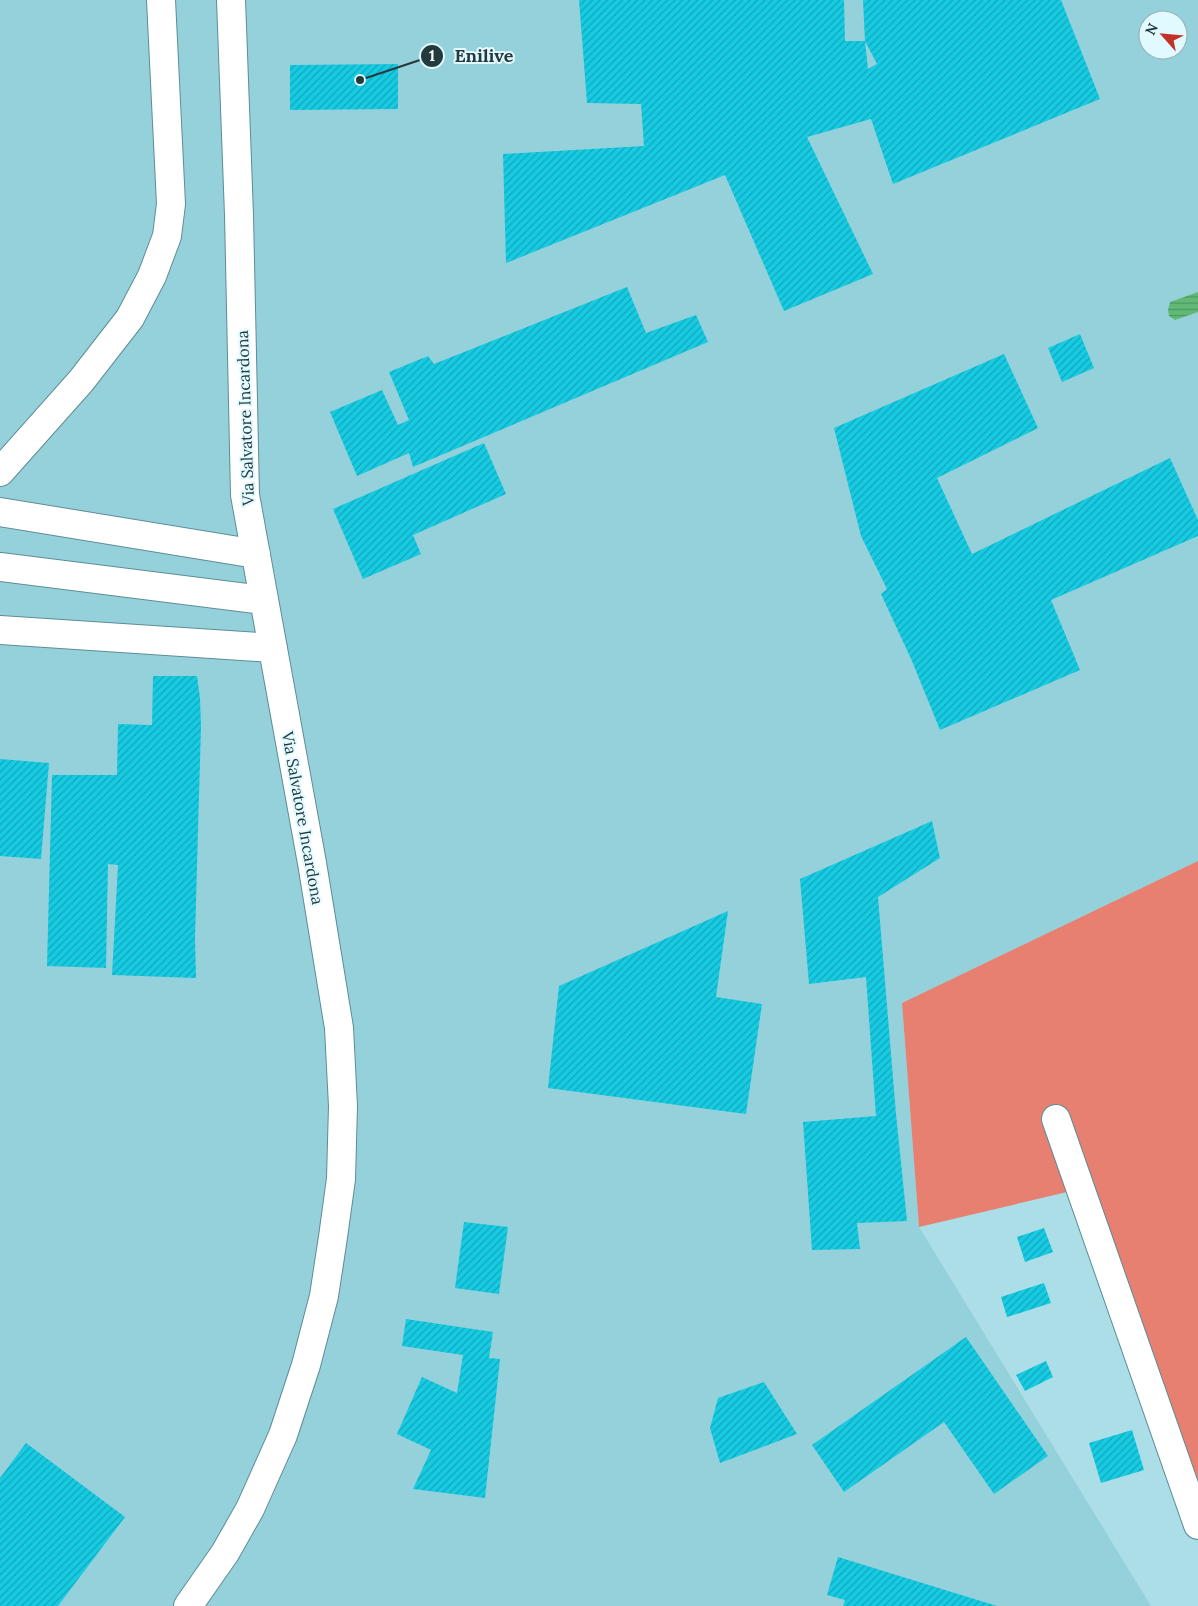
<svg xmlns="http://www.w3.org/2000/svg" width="1198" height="1606" viewBox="0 0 1198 1606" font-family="Lora,serif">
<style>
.built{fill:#95d1db;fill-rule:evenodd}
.grass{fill:#e78071}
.water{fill:url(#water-rules)}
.building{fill:url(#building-hatch)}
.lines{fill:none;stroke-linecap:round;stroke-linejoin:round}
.minor-casing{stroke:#5d8d96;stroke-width:30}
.minor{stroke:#fff;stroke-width:28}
.labels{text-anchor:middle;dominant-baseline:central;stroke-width:4;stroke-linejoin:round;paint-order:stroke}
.street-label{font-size:16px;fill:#253a3e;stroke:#e1faff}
.leader{fill:none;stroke:#253a3e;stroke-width:2}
.callout-dot{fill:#253a3e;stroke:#e1faff;stroke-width:2}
.mark-label{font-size:15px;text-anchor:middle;font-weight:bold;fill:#fff}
.callout-label{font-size:18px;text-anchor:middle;font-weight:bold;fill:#253a3e;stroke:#e1faff;stroke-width:4;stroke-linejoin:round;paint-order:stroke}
</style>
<defs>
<pattern id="water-rules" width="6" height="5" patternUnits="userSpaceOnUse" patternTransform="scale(1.25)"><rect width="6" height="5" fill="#60b975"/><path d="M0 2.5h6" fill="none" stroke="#4f9761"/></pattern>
<pattern id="building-hatch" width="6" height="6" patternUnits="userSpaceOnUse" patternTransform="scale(1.25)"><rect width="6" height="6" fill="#16cbe2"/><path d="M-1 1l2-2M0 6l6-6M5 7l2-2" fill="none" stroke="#14a6b9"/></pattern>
</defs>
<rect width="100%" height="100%" fill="#abdee7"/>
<path class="built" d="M0,0h1198v861l-296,142 17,224 232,379h-1151zM1148,20h30v30h-30z"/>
<path class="grass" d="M1198,861v664l-118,-336 -161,38 -17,-224z"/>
<path class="water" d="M1198,292v20l-23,8 -6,-4 -1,-6 2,-8z"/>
<path class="building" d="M579,0h265l1,41h20l3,28 9,-5 -12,-23 -2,-41h198l39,99 -207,85 -22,-65 -64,18 66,137 -89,37 -59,-136 -219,88 -3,-109 141,-8 -3,-42 -54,-1z
M398,64v45l-108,1v-45z
M627,287l19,46 50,-18 12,27 -295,125 -4,-14 -52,23 -27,-64 52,-22 16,35 11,-5 -20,-48 39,-16 6,8z
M1080,334l14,34 -32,14 -14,-34z
M1004,354l34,74 -101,50 35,76 198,-96 28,62v16l-147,64 29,70 -140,60 -28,-69 -31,-67 6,-5 -26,-53 -27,-108z
M484,443l22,51 -93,41 8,19 -58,25 -30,-70z
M153,676h44l3,22 1,28 -6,212 1,40 -84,-3 6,-110 -10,-1 -2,104 -59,-2 5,-191h65l1,-51 34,1z
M0,759l49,4 -8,96 -41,-3z
M932,821l8,37 -62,39 18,217 11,107 -50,2 3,26 -48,1 -9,-128 73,-6 -10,-139 -57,7 -9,-105z
M728,911l-12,86 46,7 -16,110 -198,-26 11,-102z
M464,1222l44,5 -9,67 -44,-6z
M1044,1228l9,24 -28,10 -8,-25z
M1044,1283l7,20 -44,14 -6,-20z
M406,1319l87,13 -4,26 11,1 -15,139 -72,-9 18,-39 -34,-16 25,-57 35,16 6,-38 -61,-9z
M966,1337l82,119 -54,38 -50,-72 -100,70 -32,-47z
M1046,1361l7,16 -28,14 -9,-16z
M764,1382l33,52 -77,29 -10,-35 8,-30z
M1132,1430l12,40 -43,13 -12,-40z
M26,1443l99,74 -67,89h-58v-128z
M838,1557l159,49h-154l2,-6 -18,-5z"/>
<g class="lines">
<defs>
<path id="minor" d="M0,472l81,-91 49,-63 22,-42 15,-40 4,-32 -10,-204
M0,512l256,42
M0,567l263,33
M0,630l273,18
M1056,1119l142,406
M188,1606l37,-53 25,-44 33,-74 23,-70 18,-69 9,-59 8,-58 2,-73 -4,-78 -27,-165 -67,-368 -6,-280 -8,-215"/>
</defs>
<use href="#minor" class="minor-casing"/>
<use href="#minor" class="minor"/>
</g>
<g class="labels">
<g class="street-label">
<text transform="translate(245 418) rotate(-92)">Via Salvatore Incardona</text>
<text transform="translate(303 818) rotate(80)">Via Salvatore Incardona</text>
</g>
</g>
<path class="leader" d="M360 80L432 56"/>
<g class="callout-dot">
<circle cx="360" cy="80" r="5"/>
<circle cx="432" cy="56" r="12"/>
</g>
<g class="mark-label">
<text x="432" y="61">1</text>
</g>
<g class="callout-label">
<text x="484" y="62">Enilive</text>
</g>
<g transform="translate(1163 35) rotate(297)"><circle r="24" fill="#e1faff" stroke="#96adb2"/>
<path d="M0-4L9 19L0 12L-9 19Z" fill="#c13326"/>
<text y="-8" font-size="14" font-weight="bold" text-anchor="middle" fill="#253a3e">N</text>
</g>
</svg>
